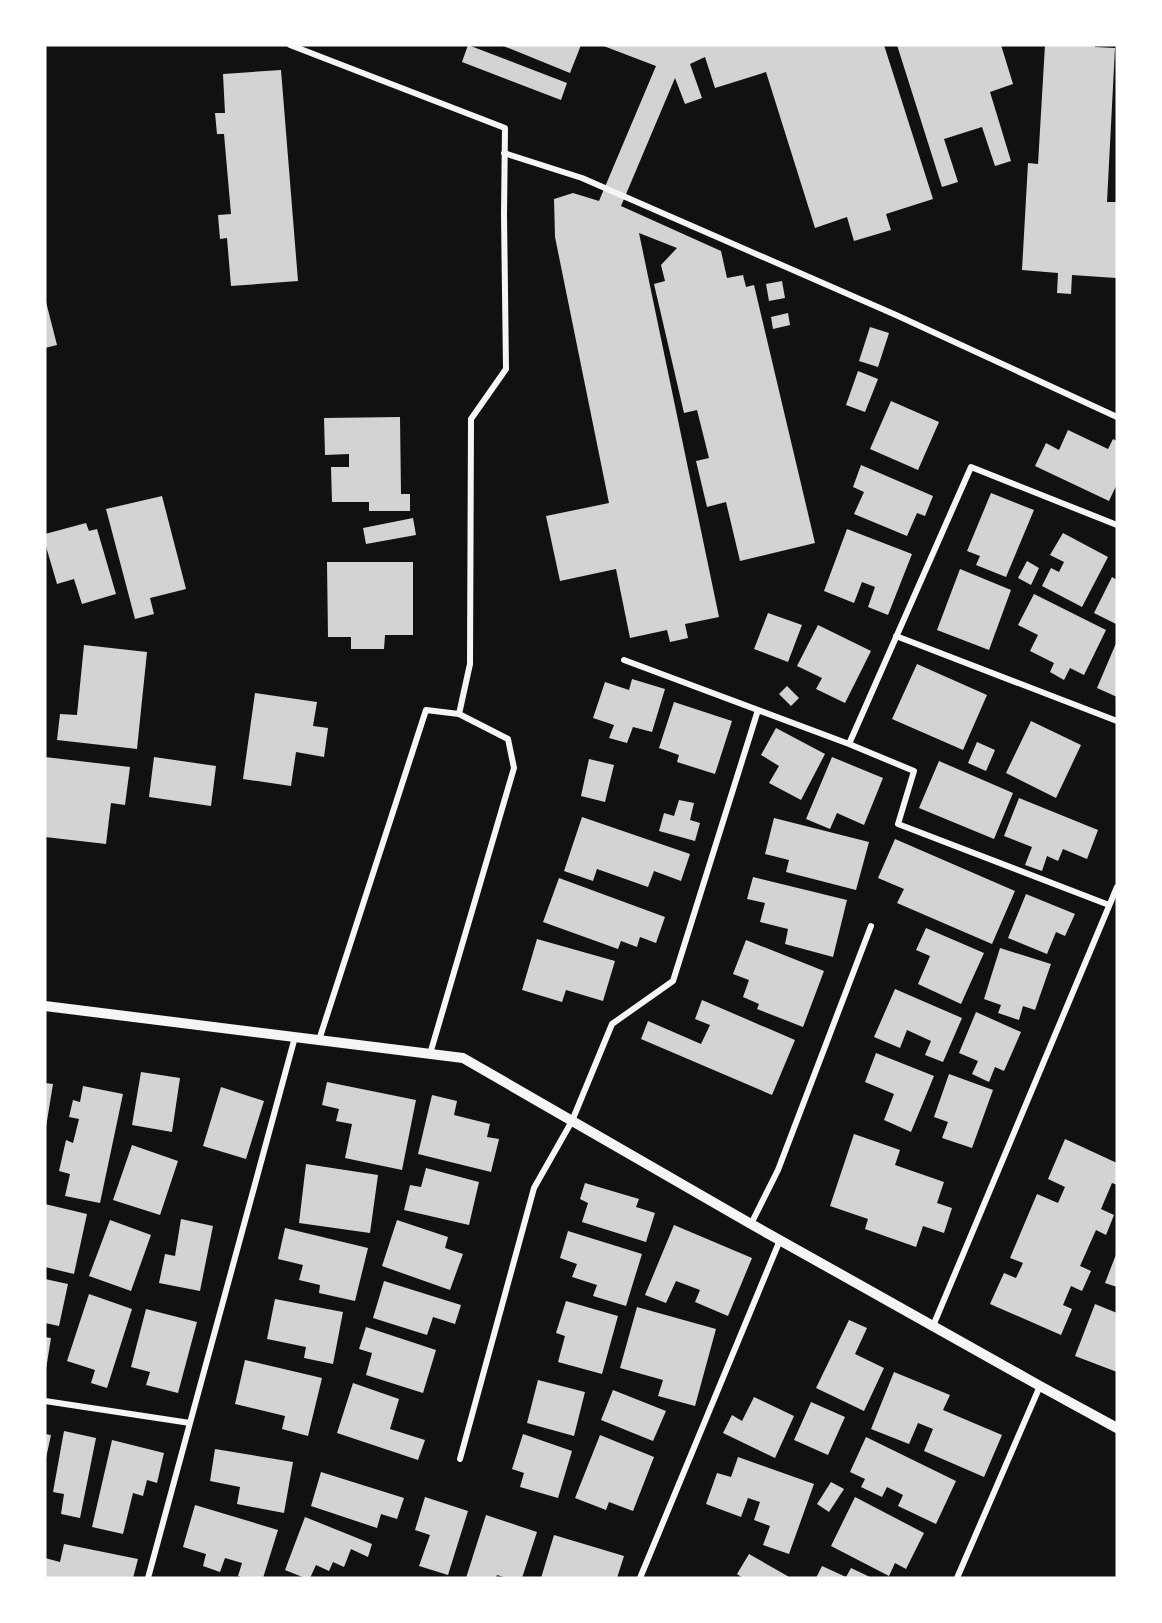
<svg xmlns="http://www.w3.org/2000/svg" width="1162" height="1623" viewBox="0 0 1162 1623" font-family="'Varela Round',sans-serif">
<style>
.building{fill:#d3d3d3}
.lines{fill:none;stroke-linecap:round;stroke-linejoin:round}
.minor{stroke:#f5f5f5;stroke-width:6}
.tertiary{stroke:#f5f5f5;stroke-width:10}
</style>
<rect width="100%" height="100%" fill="#111"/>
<path class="building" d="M468,45l99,38 -6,17 -99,-38z
M501,45h80l-11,28z
M601,45h283l49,154 -47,15 5,16 -37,11 -7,-24 -32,11 -49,-156 -51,16 -10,-31 -15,7 12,34 -17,6 -10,-26 -54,128 100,45 6,27 16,-3 3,12 8,-2 61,258 -75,18 -14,-59 -19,5 -11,-46 13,-3 -12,-48 -13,3 -30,-129 11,-3 -4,-16 16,-17 -38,-15 80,384 -34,7 3,14 -18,4 -3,-12 -37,8 -14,-69 -56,12 -14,-65 63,-13 -54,-266 -1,-38 19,-6 26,8 57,-135z
M897,45h104l12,39 -23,8 21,69 -16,5 -13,-39 -38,12 14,43 -16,5z
M1045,45h50v2l20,1 -8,154h10l-1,76 -44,-3 -1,19 -14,-1 1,-20 -36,-3 6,-107 10,1z
M281,70l17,211 -67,5 -4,-48 -7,1 -2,-24 13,-1 -7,-80h-7l-2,-21h10l-2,-39z
M782,281l3,17 -16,3 -3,-17z
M45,298l12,47 -12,3z
M788,313l2,12 -17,4 -2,-12z
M870,327l19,6 -11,34 -19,-6z
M858,371l20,8 -13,33 -19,-7z
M891,401l48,21 -21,48 -48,-21z
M400,417l1,77h9v17h-41v-9h-37l-1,-35h18v-13l-24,1 -1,-37z
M1068,430l40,19 5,-10 4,2v43l-8,17 -74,-35 11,-23 13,7z
M861,465l72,31 -8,20 -8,-3 -10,23 -53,-22 10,-22 -11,-5z
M991,493l43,17 -28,67 -30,-12 4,-9 -13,-5z
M162,496l24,93 -36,9 4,16 -19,5 -29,-110z
M413,518l3,17 -50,9 -3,-16z
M86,523l3,8 8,-2 19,65 -34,10 -8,-25 -17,5 -12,-41v-9z
M847,529l65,25 -24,61 -20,-8 7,-20 -13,-5 -8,21 -30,-12z
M1063,533l45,24 -26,50 -40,-21 9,-18 8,4 5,-10 -14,-7z
M1027,561l12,7 -8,17 -13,-7z
M327,562h86v73h-28l-1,14h-33v-12h-23z
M960,569l51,21 -22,60 -52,-20z
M1112,577l5,3 -1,44 -22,-11z
M1034,594l72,36 -22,45 -14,-7 -6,12 -14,-8 4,-9 -24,-12 8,-16 -20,-10z
M768,613l34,12 -14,37 -34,-13z
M818,625l53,26 -26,52 -29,-14 6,-11 -25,-12z
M1117,641v56l-20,-9z
M84,645l63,7 -10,97 -80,-9 3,-26 17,1z
M917,664l70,31 -24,55 -71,-31z
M632,679l33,10 -13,43 -19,-5 -6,16 -18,-5 5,-13 -21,-7 12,-36 24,8z
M787,686l12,12 -8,8 -12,-12z
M255,693l62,9 -4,24 15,2 -4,29 -28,-5 -5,34 -48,-7z
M674,702l58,19 -17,53 -38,-12 2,-7 -20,-7z
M1031,721l50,24 -25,53 -50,-25z
M776,728l49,26 -24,46 -32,-17 10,-17 -18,-11z
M977,742l18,8 -9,21 -18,-8z
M45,757l85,10 -5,38 -14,-2 -5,41 -61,-7z
M154,757l62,9 -5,40 -62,-9z
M832,757l51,21 -19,47 -27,-12 -7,16 -24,-10z
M589,759l25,6 -9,37 -24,-6z
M939,761l74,32 -19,46 -75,-31z
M1019,798l79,32 -11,29 -24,-10 -5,12 -11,-5 -5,15 -17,-6 7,-18 -28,-11z
M679,800l15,3 -4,17 10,3 -5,18 -36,-10 5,-18 10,3z
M582,817l108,37 -9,27 -27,-10 -6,16 -51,-18 -4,12 -29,-10z
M774,818l95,24 -13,48 -70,-18 3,-12 -24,-6z
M895,839l120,52 -23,53 -95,-41 7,-14 -26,-11z
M753,877l94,23 -14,57 -48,-13 3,-15 -28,-7 5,-19 -18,-4z
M559,878l106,39 -9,26 -16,-6 -3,10 -16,-6 -3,8 -75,-27z
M1026,894l49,20 -10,22 -9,-4 -9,22 -39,-16z
M926,928l58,25 -23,51 -43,-20 12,-28 -14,-6z
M537,939l78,22 -12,40 -37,-11 -4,12 -40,-12z
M746,940l78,31 -21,56 -46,-18 2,-5 -16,-7 6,-17 -16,-6z
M1000,948l51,16 -16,46 -12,-4 -4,14 -21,-7 3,-8 -17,-6z
M895,989l67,29 -19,44 -18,-7 6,-14 -24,-11 -7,18 -26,-11z
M702,1000l93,40 -23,55 -131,-56 7,-18 53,23 9,-19 -15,-6z
M976,1012l45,20 -17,39 -9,-4 -6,15 -17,-8 6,-13 -19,-8z
M876,1053l58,23 -23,56 -27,-12 10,-26 -29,-12z
M141,1072l39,6 -8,54 -40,-7z
M949,1074l44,16 -21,58 -30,-10 6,-16 -14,-5z
M327,1082l89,18 -14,70 -57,-12 7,-34 -16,-3 3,-12 -17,-4z
M45,1083l8,1 -7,43h-1z
M83,1086l40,8 -23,109 -35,-7 5,-22 -11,-3 7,-31 7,3 6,-24 -10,-2 4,-17 7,2z
M221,1087l43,14 -18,58 -43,-13z
M432,1095l25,6 -3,14 36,9 -3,13 12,2 -8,33 -73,-18z
M854,1134l46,16 -5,15 49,17 -7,21 15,5 -8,25 -21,-7 -7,21 -51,-18 3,-10 -38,-13z
M1065,1139l52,24v22l-5,-2 -11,26 13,6 -8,20 -10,-5 -16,36 11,5 -9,20 -11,-5 -8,19 9,4 -11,26 -71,-31 14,-31 12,5 7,-15 -13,-5 27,-64 21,9 7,-16 -17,-8z
M132,1145l46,16 -18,54 -47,-15z
M306,1164l72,11 -8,58 -71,-10z
M426,1168l53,14 -10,43 -65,-15 6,-25 11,2z
M585,1183l54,16 -3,8 19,6 -9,29 -64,-20 6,-19 -8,-4z
M45,1204l42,10 -13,60 -29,-7z
M181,1219l32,7 -13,65 -41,-8 6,-29 10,2z
M110,1220l41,15 -20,56 -42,-15z
M397,1220l51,17 -3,11 18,6 -13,36 -68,-24z
M674,1225l78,33 -24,58 -33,-14 5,-12 -24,-9 -10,22 -21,-8z
M285,1228l83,20 -13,53 -36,-8 1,-8 -21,-5 4,-15 -25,-6z
M568,1231l74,23 -16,52 -33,-10 4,-11 -25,-8 5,-13 -17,-6z
M1117,1252v35l-12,-4z
M45,1279l23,5 -9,42 -14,-3z
M384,1281l77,24 -6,19 -22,-7 -6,18 -54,-17z
M89,1294l43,15 -25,79 -16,-5 4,-13 -28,-9z
M275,1299l68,13 -10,52 -29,-6 2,-11 -39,-8z
M566,1301l52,15 -16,58 -44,-12 7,-26 -9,-3z
M1095,1304l22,9v59l-42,-16z
M637,1307l79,22 -21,77 -37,-10 5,-16 -43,-12z
M146,1309l51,13 -19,71 -32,-8 4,-13 -19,-5z
M849,1320l18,8 -12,26 29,14 -20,43 -48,-23z
M366,1327l70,23 -13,43 -57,-18 6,-22 -13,-4z
M45,1337l6,1 -5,31h-1z
M245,1360l77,18 -14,58 -26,-7 3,-13 -50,-12z
M894,1372l56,23 -7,15 59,25 -18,42 -60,-26 9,-22 -15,-6 -9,21 -38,-15z
M538,1380l47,12 -11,44 -47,-13z
M353,1383l46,16 -9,30 35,11 -7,20 -81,-27z
M613,1390l53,21 -13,30 -52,-21z
M754,1397l40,19 -19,42 -52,-25 9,-18 10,6z
M811,1402l34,15 -17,38 -34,-15z
M64,1431l32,7 -16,80 -19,-4 3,-20 -11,-2z
M45,1434l6,1 -5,23 -1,-1z
M523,1434l49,17 -14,47 -38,-11 4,-14 -12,-4z
M600,1435l54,22 -21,54 -24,-9 -3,8 -31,-12z
M866,1437l90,44 -20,43 -38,-18 5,-11 -16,-8 -5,10 -21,-10 4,-8 -15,-7z
M112,1440l52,13 -7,30 -10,-3 -4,16 -10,-3 -10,41 -31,-7z
M215,1449l78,13 -9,51 -47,-9 3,-17 -30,-6z
M738,1457l76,27 -25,70 -26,-9 7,-19 -16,-6 6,-18 -12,-4 -7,19 -35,-13 11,-31 14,4z
M321,1472l83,26 -7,21 -16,-5 -4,14 -66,-22z
M831,1482l13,7 -15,23 -12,-8z
M425,1497l43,14 -20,64 -29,-9 11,-31 -15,-5z
M855,1497l69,36 -18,36 -11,-6 -6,13 -58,-30z
M195,1505l83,25 -15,48h-20l-5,-2 4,-13 -17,-5 -5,14 -17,-6 3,-12 -23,-7z
M486,1515l51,17 -15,46h-15l-10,-3 -1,3h-30z
M305,1517l67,27 -4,13 -17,-8 -7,18 -11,-5 -4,9 -13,-6 -6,13h-5l-20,-8z
M554,1535l70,21 -7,22h-76z
M64,1544l74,15 -5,19h-88v-20l15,4z
M749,1554l42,24h-48l-6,-4z
M822,1566l24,11 5,-9 21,10h-56z"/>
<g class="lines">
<path class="minor" d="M290,45l215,83 -1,86 2,155 -35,50 -1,245 -11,50
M504,153l78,25 314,137 221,102
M896,636l221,85
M624,660l225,84
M1109,905l-211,-81 16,-53 -65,-27 122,-277 146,58
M319,1040l107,-330 33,4 49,25 6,29 -84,286
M751,1224l27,-54 93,-244
M933,1326l184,-439
M45,1401l145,22 -42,155
M190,1423l105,-386
M460,1459l74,-271 38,-67 40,-97 61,-43 85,-271
M640,1578l140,-338
M957,1578l83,-192"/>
<path class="tertiary" d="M45,1006l418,52 288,166 289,162 77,42"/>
</g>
<rect width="1162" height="1623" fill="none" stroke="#ffffff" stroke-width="93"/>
</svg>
